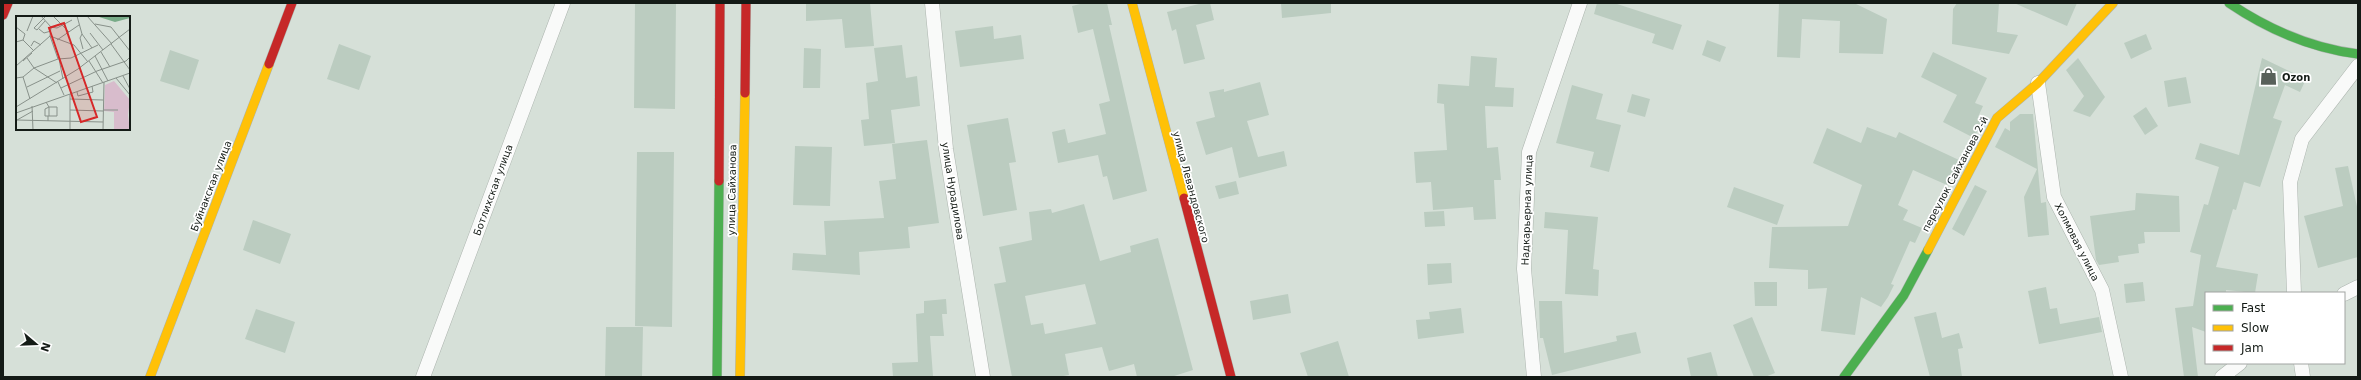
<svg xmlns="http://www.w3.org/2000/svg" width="2361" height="380" viewBox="0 0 2361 380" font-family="'DejaVu Sans',sans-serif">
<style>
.building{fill:#bbccc0;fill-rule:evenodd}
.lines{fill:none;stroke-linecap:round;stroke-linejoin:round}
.street-casing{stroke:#acb4ae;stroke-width:15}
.fast-casing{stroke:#acb4ae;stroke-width:10}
.slow-casing{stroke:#acb4ae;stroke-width:10}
.jam-casing{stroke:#acb4ae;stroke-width:10}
.street{stroke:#f9faf9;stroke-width:14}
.fast{stroke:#4caf50;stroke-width:9}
.slow{stroke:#ffc107;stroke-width:9}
.jam{stroke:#c62828;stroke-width:9}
.labels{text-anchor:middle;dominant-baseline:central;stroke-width:3.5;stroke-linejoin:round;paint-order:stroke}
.poi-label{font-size:10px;font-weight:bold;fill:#141b16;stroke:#fff;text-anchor:start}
.street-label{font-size:10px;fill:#141b16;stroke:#fff}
.inset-road{fill:none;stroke:#88918a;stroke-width:1}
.view{fill:#d62828;fill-opacity:0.15;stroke:#d62828;stroke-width:2}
.inset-edge{fill:none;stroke:#141b16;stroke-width:2}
</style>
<rect width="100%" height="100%" fill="#d6e0d8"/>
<path class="building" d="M635,3h41l-1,106 -41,-1z
M806,3h64l4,43 -29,2 -3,-29 -36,2z
M1084,3h23l5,22h-3l38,166 -34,9 -6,-24 -4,1 -5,-22 -40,8 -6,-31 13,-3 3,14 38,-9 -7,-30 11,-3 -17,-72 -15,4 -6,-27z
M1203,3h7l4,17 -18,5 9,34 -21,5 -8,-35 -4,2 -5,-19z
M1281,3h50v10l-49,5z
M1597,3h17l68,22 -9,25 -21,-7 3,-9 -61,-20z
M1779,3h75l33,16 -4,35 -44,-1 1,-32 -38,-2 -2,39 -23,-1z
M1957,3h42l-2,29 21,3 -9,19 -57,-10 1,-35z
M2014,3h63l-10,23z
M993,26l1,13 27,-4 3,24 -64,8 -5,-36z
M2146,34l6,15 -21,10 -7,-16z
M1707,40l19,7 -6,15 -18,-7z
M339,44l32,12 -12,34 -32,-11z
M902,45l4,33 11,-2 3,30 -29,4 4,33 -31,3 -3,-26 8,-1 -3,-36 12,-2 -4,-33z
M804,48l17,1 -1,39h-17z
M170,50l29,10 -10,30 -29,-9z
M1933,52l54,26 -12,25 8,3 -5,11 5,2 -9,19 -31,-16 14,-27 -36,-18z
M1471,56l26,2 -2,29 19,1 -1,19 -28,-1 2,42 11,-1 3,33h-7l2,39 -22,1 -1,-13 -40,3 -2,-28 -15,1 -2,-31 33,-2 -3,-46 -7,-1 1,-19 31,2z
M2078,58l27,39 -15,20 -17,-6 11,-15 -18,-26z
M2262,58l44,21 -6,13 -15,-7 -12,33 9,3 -22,66 -16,-5 -8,28 -3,-1 -17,58 42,7 -3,19 -29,-3v3h-20v39l-14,-5 6,50h-14l-9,-69 18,-2 8,-51 -11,-3 14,-48 4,1 11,-38 -24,-8 5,-16 39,12z
M2186,77l5,26 -23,4 -4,-26z
M1260,82l9,33 -22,6 11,36 26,-6 3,15 -48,12 -7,-31 -26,8 -10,-33 19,-5 -6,-25 15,-3v3z
M1572,85l31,9 -7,25 25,6 -12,47 -19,-5 4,-15 -38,-9z
M1632,94l18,5 -5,18 -18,-5z
M2146,107l12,19 -13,9 -12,-19z
M2020,114h13l8,89 5,-1 3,33 -21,2 -4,-40 13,-28 -42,-22 10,-19 5,3v-9z
M1008,118l8,44 -7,1 8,47 -34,6 -16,-91z
M1867,127l29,11 3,-6 60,28 -12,25 -34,-15 -15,35 10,5 -5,10 19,8 -7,15 -5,-2 -19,43 3,1 -6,12 -7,10 -20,-10 -6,38 -34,-4 6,-43 -19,1v-19l-39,-2 3,-41 76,-1 14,-41 -49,-22 14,-35 34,15z
M927,140l12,83 -31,4 2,21 -51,4 1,23 -68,-5 1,-17 33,2 -2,-34 60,-3 -5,-37 17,-2 -4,-35z
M795,146l37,1 -2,59 -37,-1z
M637,152h37l-2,175 -37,-1z
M2348,166l10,45v46l-40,11 -14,-52 39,-10 -8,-38z
M1236,181l3,13 -20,5 -4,-13z
M1975,185l12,6 -23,45 -12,-7z
M1734,187l50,18 -7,20 -50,-18z
M2136,193l43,3 1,36h-36l1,11 -7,1 1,9 -21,3 1,6 -20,3 -3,-5 -6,-44 45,-6z
M1084,204l16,57 31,-9 -1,-6 28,-8 35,132 -22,7h-34l-3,-13 -25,7 -7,-24 -37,7 4,21 -11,2h-46l-18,-93 12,-2 -7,-35 33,-7 -3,-28 22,-3 1,4zM1085,284l11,40 -51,10 -2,-11 -12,2 -6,-29z
M1444,211l1,15 -20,1 -1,-15z
M1545,212l53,5 -5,52 6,1 -1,26 -33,-2 3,-64 -24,-2z
M253,220l38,14 -11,30 -37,-14z
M1451,263l1,20 -24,2 -1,-21z
M1754,282h23v24h-22z
M2143,282l2,19 -19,2 -2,-19z
M2046,287l4,22 7,-1 3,16 39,-7 3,15 -63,12 -11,-53z
M1288,294l3,19 -38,7 -3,-19z
M946,299l1,15h-5l2,22h-14l3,40 -40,1 -1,-14 26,-1 -2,-48 8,-1v-12z
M1539,301h23l2,52 53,-12 -1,-5 20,-4 5,21 -89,22 -9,-37h-3z
M1461,308l3,25 -46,6 -2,-19 14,-1 -1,-7z
M256,309l39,13 -10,31 -40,-14z
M1936,312l6,26 17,-5 4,15 -5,1 4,28h-32l-16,-60z
M1752,317l23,56 -10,4h-11l-21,-52z
M606,327h37l-1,50h-37z
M1338,341l11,36h-41l-8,-24z
M1711,352l7,25h-27l-4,-19z"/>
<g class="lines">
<defs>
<path id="street" d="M932,3l14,146 37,228
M2038,83l16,114 48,93 19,87
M2294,293l-4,-111 12,-43 56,-73
M2344,294l14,-7
M2301,363l2,14
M423,377l140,-374
M1534,377l-10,-108 5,-117 51,-149
M2222,377l18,-14"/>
<path id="fast" d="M2229,3c40,27 81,45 129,51
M717,377l2,-196
M1844,377l60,-82 24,-45"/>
<path id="slow" d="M1132,3l52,195
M1928,250l69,-132 41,-35 75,-80
M150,377l119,-313
M740,377l5,-284"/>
<path id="jam" d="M3,15l5,-12
M269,64l23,-61
M745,93l1,-90
M719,181l1,-178
M1184,198l47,179"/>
</defs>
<use href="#street" class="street-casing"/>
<use href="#fast" class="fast-casing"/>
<use href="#slow" class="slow-casing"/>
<use href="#jam" class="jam-casing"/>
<use href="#street" class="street"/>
<use href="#fast" class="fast"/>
<use href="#slow" class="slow"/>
<use href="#jam" class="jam"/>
</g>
<defs>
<symbol id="shop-bare" viewBox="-9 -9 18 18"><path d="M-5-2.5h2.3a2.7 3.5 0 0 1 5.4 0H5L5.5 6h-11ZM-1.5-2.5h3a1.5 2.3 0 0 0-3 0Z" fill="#58605a" stroke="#fff" stroke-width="2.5" paint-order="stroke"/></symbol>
</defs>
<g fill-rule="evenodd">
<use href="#shop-bare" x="2256" y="64" width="25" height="25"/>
</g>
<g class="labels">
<g class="poi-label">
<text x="2282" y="77">Ozon</text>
</g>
<g class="street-label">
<text transform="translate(1955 174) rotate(-62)">переулок Сайханова 2-й</text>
<text transform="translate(211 186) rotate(-69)">Буйнакская улица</text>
<text transform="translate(1191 187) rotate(75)">улица Левандовского</text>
<text transform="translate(493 190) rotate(-70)">Ботлихская улица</text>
<text transform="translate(732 190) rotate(-89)">улица Сайханова</text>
<text transform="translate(953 191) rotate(81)">улица Нурадилова</text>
<text transform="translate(1527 210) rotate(-88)">Надкарьерная улица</text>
<text transform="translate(2077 242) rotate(63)">Холмовая улица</text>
</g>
</g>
<g transform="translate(16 16)">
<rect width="114" height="114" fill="#d6e0d8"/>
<path d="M98,65l16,19 -2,15 2,15h-16v-18l-10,-1 1,-26z" fill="#d8bccc"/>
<path d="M80,0h34v2l-15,4z" fill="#78ab88"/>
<path class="inset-road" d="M37,0l16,16M61,0l5,18 10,14M71,0l25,28M90,0h13M29,5l-8,9 -3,-2 12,-12M79,8l16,3 19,24M0,11l9,7 -2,6M35,11l6,1 15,-8M23,13l5,4 7,-2M11,15l6,-15M74,17l13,17M66,18l-2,4 3,11M34,20l24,9 14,17M34,20l8,23M41,24l22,-15M0,26l7,-2 11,11M95,28l19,26M15,30l3,-5 7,4M85,36l9,15M79,40l13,25M11,42l7,10 23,15M43,43l4,20M7,45l9,-8M73,45l14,22M0,50l34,-30 1,-9 -10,-11M107,60l7,13M7,61l7,22M0,62l7,-1 11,-9 24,-9 13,-1 27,-13M100,62l14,17M42,66l6,13M11,71l33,-16M45,72l36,-17 29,-10 4,-4M61,76l1,4 15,-4 -1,-6M54,83l33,1M30,86l3,5h8v9h-9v5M16,90l1,24M0,91l62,-38 52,-40M54,94l33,1M87,94h15M0,97l114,-40M32,100h-3v-7l4,-2v9M0,104l87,2M1,104l16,-9M54,114v-36M87,114l1,-48"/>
<path class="view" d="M48,7l33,94 -16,5 -32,-94z"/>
<rect width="114" height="114" class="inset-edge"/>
</g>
<rect width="2361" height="380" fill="none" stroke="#141b16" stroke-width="8"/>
<rect x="2205" y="292" width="140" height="72" fill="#ffffff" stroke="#a1a4a2"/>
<rect x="2213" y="305" width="20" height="6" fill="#4caf50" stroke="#a1a4a2"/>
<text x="2241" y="312" font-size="12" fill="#141b16">Fast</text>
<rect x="2213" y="325" width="20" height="6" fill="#ffc107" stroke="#a1a4a2"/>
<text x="2241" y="332" font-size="12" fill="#141b16">Slow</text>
<rect x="2213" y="345" width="20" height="6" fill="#c62828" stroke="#a1a4a2"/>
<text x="2241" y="352" font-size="12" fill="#141b16">Jam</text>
<g transform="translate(36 344) rotate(109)" stroke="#ffffff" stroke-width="3" paint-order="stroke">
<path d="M0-3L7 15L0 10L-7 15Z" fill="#141b16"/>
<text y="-6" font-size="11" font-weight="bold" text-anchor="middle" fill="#141b16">N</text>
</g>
</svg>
